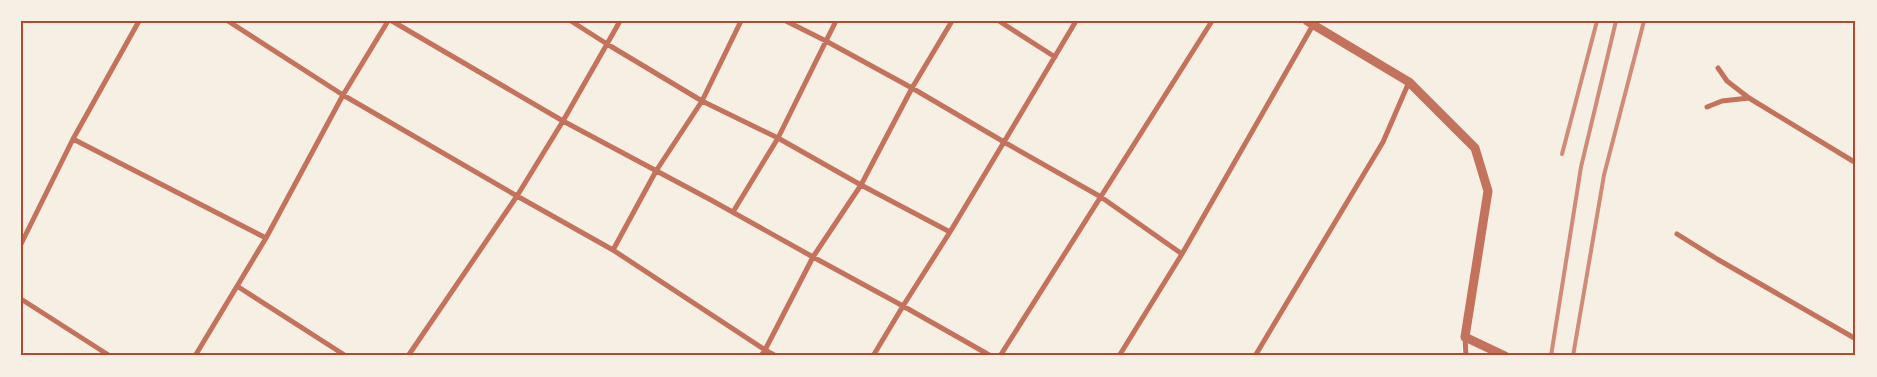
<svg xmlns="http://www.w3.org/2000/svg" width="1877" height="377" viewBox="0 0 1877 377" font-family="Barlow,sans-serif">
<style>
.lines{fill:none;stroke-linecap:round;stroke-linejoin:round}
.minor{stroke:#c5725c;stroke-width:5}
.tertiary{stroke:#c5725c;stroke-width:9}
.rail{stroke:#cf8b77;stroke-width:4}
.neatline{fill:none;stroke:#b5482f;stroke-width:2}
</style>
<rect width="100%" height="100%" fill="#f6efe4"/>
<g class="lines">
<path class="minor" d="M228,21l115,74 45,-74
M392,21l171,100 44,-77 95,57 39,-80
M571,21l36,23 13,-23
M786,21l40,20 10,-20
M999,21l56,36
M1076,21l-72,121 97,55 81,57
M1749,98l107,65
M1707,107l15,-6 27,-3 -22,-17 -9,-13
M73,139l193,99
M733,212l45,-74 83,47 -48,72 -102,-57 -148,-79 -46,75 96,54 152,100 48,-93 90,49 47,-74 -89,-47 51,-97 40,-67
M1677,234l40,25 139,80
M21,244l52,-105 66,-118
M613,250l43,-79 46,-70 76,37 48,-97 86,47 92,54 -54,90
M237,286l109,70
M21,299l89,57
M1465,337l1,19
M195,356l71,-118 77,-143 174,101 -109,160
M761,356l4,-6 11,6
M873,356l30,-50 88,50
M1000,356l212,-335
M1119,356l63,-102 131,-229
M1255,356l128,-214 26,-60"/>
<path class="tertiary" d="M1307,21l102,61 66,66 13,43 -23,146 40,19"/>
<path class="rail" d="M1562,154l35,-133
M1551,356l30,-189 35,-146
M1573,356l31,-181 40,-154"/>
</g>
<rect width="1877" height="377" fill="none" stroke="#f6efe4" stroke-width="45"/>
<rect x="22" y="22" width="1832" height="332" class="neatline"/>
</svg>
